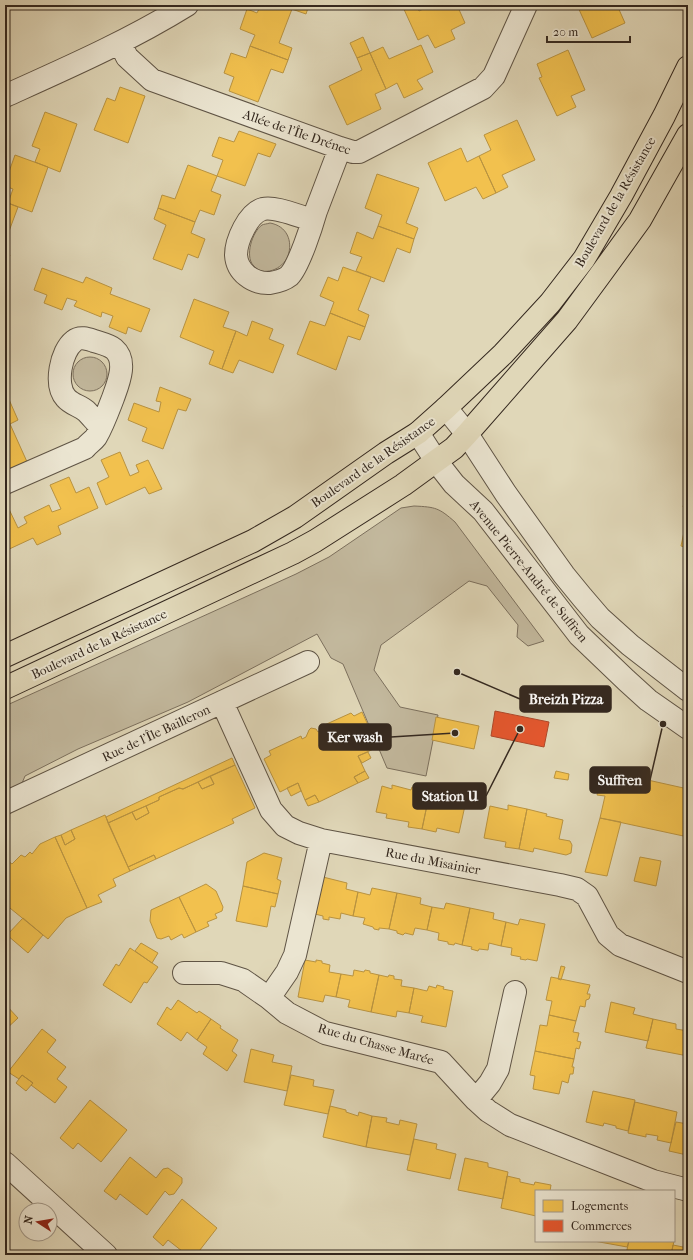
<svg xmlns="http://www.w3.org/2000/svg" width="693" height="1260" viewBox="0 0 693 1260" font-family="'IM FELL French Canon',serif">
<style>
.green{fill:#c3b99e;stroke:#7c705e}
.homes{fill:#f2c14e;stroke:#b99340}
.shops{fill:#e4572e;stroke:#af492a}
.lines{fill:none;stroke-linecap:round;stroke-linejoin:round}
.minor-casing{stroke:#5f5445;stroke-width:24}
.major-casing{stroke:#34281f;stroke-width:24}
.minor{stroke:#ebe5d1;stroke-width:22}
.major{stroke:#e0d7b8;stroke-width:22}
.labels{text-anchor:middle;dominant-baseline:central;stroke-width:4;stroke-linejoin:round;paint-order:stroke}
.street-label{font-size:13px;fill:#34281f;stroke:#ebe5d1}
.leader{fill:none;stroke:#34281f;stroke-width:1.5}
.callout-dot{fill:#34281f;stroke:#ebe5d1;stroke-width:1.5}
.callout{fill:#34281f;stroke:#34281f;stroke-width:1.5}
.callout-label{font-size:14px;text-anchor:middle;font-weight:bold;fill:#fff}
</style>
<rect width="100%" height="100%" fill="#e0d7b8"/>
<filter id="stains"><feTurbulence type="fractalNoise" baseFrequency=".005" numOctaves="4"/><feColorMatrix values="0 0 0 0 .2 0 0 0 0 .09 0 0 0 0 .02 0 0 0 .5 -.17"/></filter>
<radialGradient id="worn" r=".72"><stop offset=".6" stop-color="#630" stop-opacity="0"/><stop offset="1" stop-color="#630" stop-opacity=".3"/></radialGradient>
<path class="green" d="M270,223c17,3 23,18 18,33 -5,13 -25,22 -35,9 -8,-9 -1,-33 9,-40 2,-1 5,-1 8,-2z
M73 374a17 17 0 1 1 34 0a17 17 0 1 1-34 0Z
M414,506c22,1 25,2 41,16l89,119 -16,5 -11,-9 1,-12 -31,-39 -18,-5 -88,64 -7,25 26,37 38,8 -12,61 -39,-8 -44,-104 -12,-6 -14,-24 -129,68 -110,47 -53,27 -5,12 -15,4v-86l291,-132 33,-17 72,-49z"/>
<path class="homes" d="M261,5h20l11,4 -13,34 13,5 -4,12 -38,-14 5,-11 -15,-6 7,-20 10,4z
M286,5h23l-3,9 -20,-7z
M309,5h16l-1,4z
M402,5h14l3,6 13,-6h25l8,18 -14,7 4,9 -20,9 -7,-13 -10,5z
M577,5h40l8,18 -33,15z
M363,37l7,16 -13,5 -7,-15z
M421,45l12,27 -16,8 6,9 -19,9 -7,-15 -11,6 -16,-36 13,-6 6,12z
M250,46l38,14 -5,13 -12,-4 -13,33 -29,-11 5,-14 -10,-4 7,-20 15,5z
M568,50l17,40 -14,6 5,11 -19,9 -18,-38 3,-1 -5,-13z
M370,53l16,36 -11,5 6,15 -34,16 -18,-39 33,-16 -5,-12z
M120,87l25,9 -17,47 -34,-13 13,-32 8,3z
M45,112l32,12 -17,48 -25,-10 5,-13 -8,-3z
M517,120l18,40 -33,15 6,12 -12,6 -17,-37 12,-6 -7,-15z
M239,131l37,13 -6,13 -12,-4 -13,33 -28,-10 6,-16 -11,-4 7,-19 15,5z
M461,148l6,14 12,-6 17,37 -13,6 -7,-12 -31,14 -17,-38z
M15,155l33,12 -16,45 -24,-9 5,-14 -8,-3v-3z
M188,165l29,11 -6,15 10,4 -7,20 -14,-5 -5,12 -37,-14 4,-13 13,4z
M377,174l42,14 -13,35 12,5 -4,11 -36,-13 4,-11 -17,-7z
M5,202l13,5 -13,35z
M158,208l37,14 -4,11 14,6 -7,19 -10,-4 -6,16 -29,-11 13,-34 -12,-6z
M378,226l36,13 -4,14 -13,-5 -13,34 -28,-11 6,-14 -12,-4 7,-21 16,7z
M5,253l5,2 -5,11z
M343,267l28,10 -13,33 11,5 -4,12 -35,-14 4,-11 -14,-6 8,-19 10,4z
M42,268l41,15 3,-6 26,11 -2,6 40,15 -9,23 -13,-5 -2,7 -17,-7 4,-11 -11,-4 -1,5 -27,-11 3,-5 -10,-3 -5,12 -18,-7 3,-8 -13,-5z
M194,299l35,13 -6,15 13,4 -14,38 -13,-5 5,-13 -34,-14z
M330,313l35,14 -5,13 -12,-4 -12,34 -39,-16 13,-33 15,5z
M252,321l21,8 -4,10 15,6 -11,28 -34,-13 -6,13 -11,-4 14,-38 11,5z
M160,387l31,12 -5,12 -8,-2 -15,40 -21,-8 5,-13 -19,-8 6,-17 25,9 2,-10 -5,-1z
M7,395l11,25 -8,4 18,40 -20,9 -3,-6v-71z
M120,452l10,24 9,-4 -3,-7 12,-5 14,29 -13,5 -4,-7 -39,18 -9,-22 12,-6 -8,-17z
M69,477l7,16 13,-6 9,21 -40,18 3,8 -24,11 -4,-7 -28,13v-45l2,-1 11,23 9,-5 -3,-6 25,-12 3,7 9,-3 -11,-24z
M688,486v22l-5,-1z
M688,513v35l-7,-2z
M362,712l16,35 -20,9 7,15 -11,6 4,6 -39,19 -4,-7 -10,5 -7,-17 -18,9 -16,-33 7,-4 -2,-4 32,-15 1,3 4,-2 3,-7 2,-2 5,1 2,3 3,-2 -1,-3 31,-14 3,3z
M436,717l43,9 -5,23 -42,-9z
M368,752l3,6 -9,5 -4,-7z
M232,758l3,7 -52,24 -4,-1 -20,9v3l-51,23 -2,-6z
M235,765l20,43 -23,11 2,4 -78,36 -2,-4 -26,12 -20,-44 24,-11 4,8 13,-7 -3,-7 13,-6v-3l20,-9 4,1 15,-7 4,7 12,-5 -4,-8z
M603,770l85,19v48l-88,-19 5,-22 -8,-1z
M365,771l4,7 -11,5 -4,-6z
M556,771l13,3 -1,6 -14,-2z
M210,776l4,8 -12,5 -4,-7z
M298,783l3,8 -10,5 -4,-8z
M392,785l19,5 1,-3 18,4 -8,38 -14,-2 1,-5 -23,-4 1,-4 -11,-2 6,-26 10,3z
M430,791l18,4v2l18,4 -7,32 -22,-5 -1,4 -14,-3z
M315,795l4,7 -11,4 -3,-6z
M508,805l19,4 -8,40 -14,-2 1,-5 -22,-4 6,-32 18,4z
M146,806l3,7 -13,7 -4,-8z
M527,809l20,5 -1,2 17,4 -4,19 11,2 2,4 -1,8 -5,2 -32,-7 -1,4 -14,-3z
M105,815l25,56 -17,8 3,7 -18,9 4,7 -15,6 -32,-71 6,-2 4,10 10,-6 -4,-9z
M600,818l21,4 -14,54 -22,-4z
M71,830l4,9 -10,6 -4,-10z
M55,837l32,71 -21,10 -18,21 -43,-35v-39l3,-4 4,3 9,-9 4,2 5,-5 2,2 8,-10z
M264,853l18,5 -5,21 4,2 -3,13 -35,-8 4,-24z
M154,855l2,4 -26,12 -2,-4z
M640,857l21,4 -5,25 -22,-5z
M323,877l24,6 -1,6 12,3 -5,24 -12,-3 -1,6 -11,-2v3l-6,-1v-3l-8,-2z
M206,884l10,7 7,16 -1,4 -7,3 2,4 -10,4 2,4 -13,6 -17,-35z
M243,886l35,8 -3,13 -4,-1 -4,21 -31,-6z
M372,888l25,5 -8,36 -10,-1v2l-5,-1 -1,-2 -10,-3 2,-6 -12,-2 5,-24 12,3z
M397,893l24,5 -1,6 12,3 -5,23 -12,-2 -2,7 -8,-2 -2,2 -6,-2v-2l-8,-2z
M179,897l17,35 -12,6 -2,-4 -11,6 -2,-4 -8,3 -4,-1 -7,-17 1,-11z
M446,903l24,5 -8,37 -7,-2 -1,2 -6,-1v-2l-10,-2 1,-7 -12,-3 5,-23 12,2z
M470,908l24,5 -1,6 13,3 -5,24 -12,-3 -1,7 -9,-1 -1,2 -7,-2 1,-2 -10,-2z
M23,918l20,17 -15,18 -21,-18z
M520,919l25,5 -8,37 -10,-2 -1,1 -6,-1 1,-2 -10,-2 1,-7 -11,-2 5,-24 12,3z
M141,943l17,10 -6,10 -17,-12z
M130,948l28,19 -11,16 -3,-1 -13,21 -28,-18 13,-21 3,2z
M305,960l11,2v-2l6,1v2l8,2 -1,7 12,2 -5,23 -11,-2 -2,7 -25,-5z
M561,966l4,1 -4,13 -3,-1z
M354,970l10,2 1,-2 5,1v2l9,2 -8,37 -23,-5 2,-7 -14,-3 5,-23 12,2z
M379,975l9,2 1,-2 5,1v3l8,1 -1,6 13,2 -5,25 -12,-2 -1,6 -25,-5z
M551,977l39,8 -3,9h3v2l-1,3 -3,1 -1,7 -5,-1 -4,15 -27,-6 3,-14 -6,-1z
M437,985l7,2 -1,2 10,2 -7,36 -25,-5 2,-6 -14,-3 5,-25 13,3 2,-5 7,2z
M178,1000l19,13 2,-2 12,8 -14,21 -10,-8 -6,9 -24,-17 10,-17 4,3z
M611,1002l24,6 -2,6 20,5 -5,22 -43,-9z
M5,1004l13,14 -13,12z
M549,1015l27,6 -3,11 6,1 -2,8 4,1 -2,7 -3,-1 -2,11 -39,-8 5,-26 7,1z
M211,1019l10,7 -1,2 18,12 -6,11 5,4 -10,16 -24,-17 4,-7 -10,-7z
M653,1019l23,5v5l12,2v25l-42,-8z
M42,1029l14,11 -9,12 19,15 -9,12 10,8 -12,16 -24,-18 2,-2 -11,-8 -3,4 -11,-7z
M251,1049l23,6 -2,7 20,4 -5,25 -43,-9z
M535,1051l39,8 -2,8h2l-1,7h-3l-2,9 -6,-2 -3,13 -26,-5 2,-13 -5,-1z
M22,1075l11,8 -7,8 -10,-8z
M291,1075l23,5 -1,6 21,4 -6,24 -44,-9z
M593,1091l42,9 -7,31 -12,-3v-2l-12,-3 -1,3 -17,-4z
M90,1100l37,30 -26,32 -23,-19 -5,6 -13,-11z
M635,1102l42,10 -6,31 -14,-3 1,-4 -12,-2v3l-18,-4z
M330,1106l16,4v2l12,4 1,-4 13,4 -6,31 -43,-10z
M372,1116l15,2 -1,4 13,3 1,-5 17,4 -7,31 -44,-8z
M676,1122l12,2 -1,31 -18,-4z
M414,1139l23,5 -1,5 20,5 -6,25 -43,-9z
M130,1157l26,21 7,-9 5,-1 14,10v5l-8,11 -5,1 -4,-4 -18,24 -27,-21 -4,6 -12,-9z
M465,1158l23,5v4l20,5 -5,27 -45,-9z
M507,1176l13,3v3l14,3 1,-3 16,3 -1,6h-14v25l-35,-8z
M182,1199l35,29 -21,27h-9l-19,-15 -5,6 -10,-9z
M594,1241h35l-2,6z
M629,1241h45l-3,14h-40l-5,-1z
M673,1245l15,3 -1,3h1v4h-17z
M230,1250l7,5h-11z"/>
<path class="shops" d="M495,711l54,11 -5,25 -53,-11z"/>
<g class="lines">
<defs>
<path id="minor" d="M120,43l7,14 25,23 188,68 13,4h6l124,-64 11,-12 32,-71
M5,96c62,-28 124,-55 182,-91
M313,220c-13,-3 -37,-14 -50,-11 -15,4 -27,32 -27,46 1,17 17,29 34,28 6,-1 14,-3 19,-7 10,-10 23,-51 27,-65l24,-63
M446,408l21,26 39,60 58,81 18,22 18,21 30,27 58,45
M418,433l18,28 18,23 29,27 96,124 47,45 22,20 40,28
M5,483l80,-35c3,-4 8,-7 11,-11 7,-12 12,-26 17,-39 5,-14 15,-37 1,-49 -5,-4 -14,-6 -20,-8 -6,-2 -14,-5 -20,0 -13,10 -20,44 -8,57 5,6 14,8 20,13 5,5 10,11 15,16
M222,702l49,108 14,16 14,7 22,7 239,45 17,4 10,7 21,39 12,10 68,27
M5,803l303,-141
M321,840l-26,115 -8,17 -18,26 18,15 38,20 116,29 35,38 12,11 22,14 143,56 35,9
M184,973h37l22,7 26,18
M476,1100l14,-17 8,-14 17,-77
M5,1163l101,92"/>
<path id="major" d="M5,656l248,-115 42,-24 91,-64 32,-20 28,-25 57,-54 47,-51 34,-44 37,-63 43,-80 24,-49
M5,688l288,-135 22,-12 88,-56 33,-24 18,-13 13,-14 100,-114 36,-49 37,-51 48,-85"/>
</defs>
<use href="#minor" class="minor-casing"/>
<use href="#major" class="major-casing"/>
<use href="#minor" class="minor"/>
<use href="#major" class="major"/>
</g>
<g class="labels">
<g class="street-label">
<text transform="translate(297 132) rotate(19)">Allée de l'Île Drénec</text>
<text transform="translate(615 202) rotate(-60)">Boulevard de la Résistance</text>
<text transform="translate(373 462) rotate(-35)">Boulevard de la Résistance</text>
<text transform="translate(529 571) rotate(51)">Avenue Pierre-André de Suffren</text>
<text transform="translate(99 644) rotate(-25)">Boulevard de la Résistance</text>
<text transform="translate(156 733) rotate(-25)">Rue de l'Île Bailleron</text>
<text transform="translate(433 861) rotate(11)">Rue du Misainier</text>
<text transform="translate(376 1044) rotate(16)">Rue du Chasse Marée</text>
</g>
</g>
<path class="leader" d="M457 672L520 699M455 733L391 737M663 724L650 780M520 729L486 796"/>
<g class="callout-dot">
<circle cx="457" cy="672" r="4"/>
<circle cx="455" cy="733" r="4"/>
<circle cx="663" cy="724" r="4"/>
<circle cx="520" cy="729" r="4"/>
</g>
<g class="callout">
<rect x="520" y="686" width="91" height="26" rx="4"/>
<rect x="319" y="724" width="72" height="26" rx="4"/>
<rect x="590" y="767" width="60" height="26" rx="4"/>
<rect x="413" y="783" width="73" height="26" rx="4"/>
</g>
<g class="callout-label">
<text x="566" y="704">Breizh Pizza</text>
<text x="355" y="742">Ker wash</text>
<text x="620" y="785">Suffren</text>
<text x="450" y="801">Station U</text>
</g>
<rect width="693" height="1260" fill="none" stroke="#e0d7b8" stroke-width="20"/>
<rect x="6" y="6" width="681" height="1248" fill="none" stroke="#34281f" stroke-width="2"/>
<rect x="10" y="10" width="673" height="1240" fill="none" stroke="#34281f"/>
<rect x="535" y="1190" width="140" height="52" fill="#ebe5d1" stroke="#a2998a"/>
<rect x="543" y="1200" width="20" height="12" fill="#f2c14e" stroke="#a2998a"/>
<text x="571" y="1210" font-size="12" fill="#34281f">Logements</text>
<rect x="543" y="1220" width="20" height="12" fill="#e4572e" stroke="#a2998a"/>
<text x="571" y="1230" font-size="12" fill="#34281f">Commerces</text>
<g transform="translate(38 1222) rotate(282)"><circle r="19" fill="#ebe5d1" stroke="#a2998a"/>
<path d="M0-3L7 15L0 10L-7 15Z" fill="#8f2418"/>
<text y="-6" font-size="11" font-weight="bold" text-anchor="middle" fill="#34281f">N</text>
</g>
<path d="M547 36v6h83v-6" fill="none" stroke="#34281f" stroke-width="2"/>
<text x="553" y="36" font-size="12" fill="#34281f" stroke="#ebe5d1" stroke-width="3" paint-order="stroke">20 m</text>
<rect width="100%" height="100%" filter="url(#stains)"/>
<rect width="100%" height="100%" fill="url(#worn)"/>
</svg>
